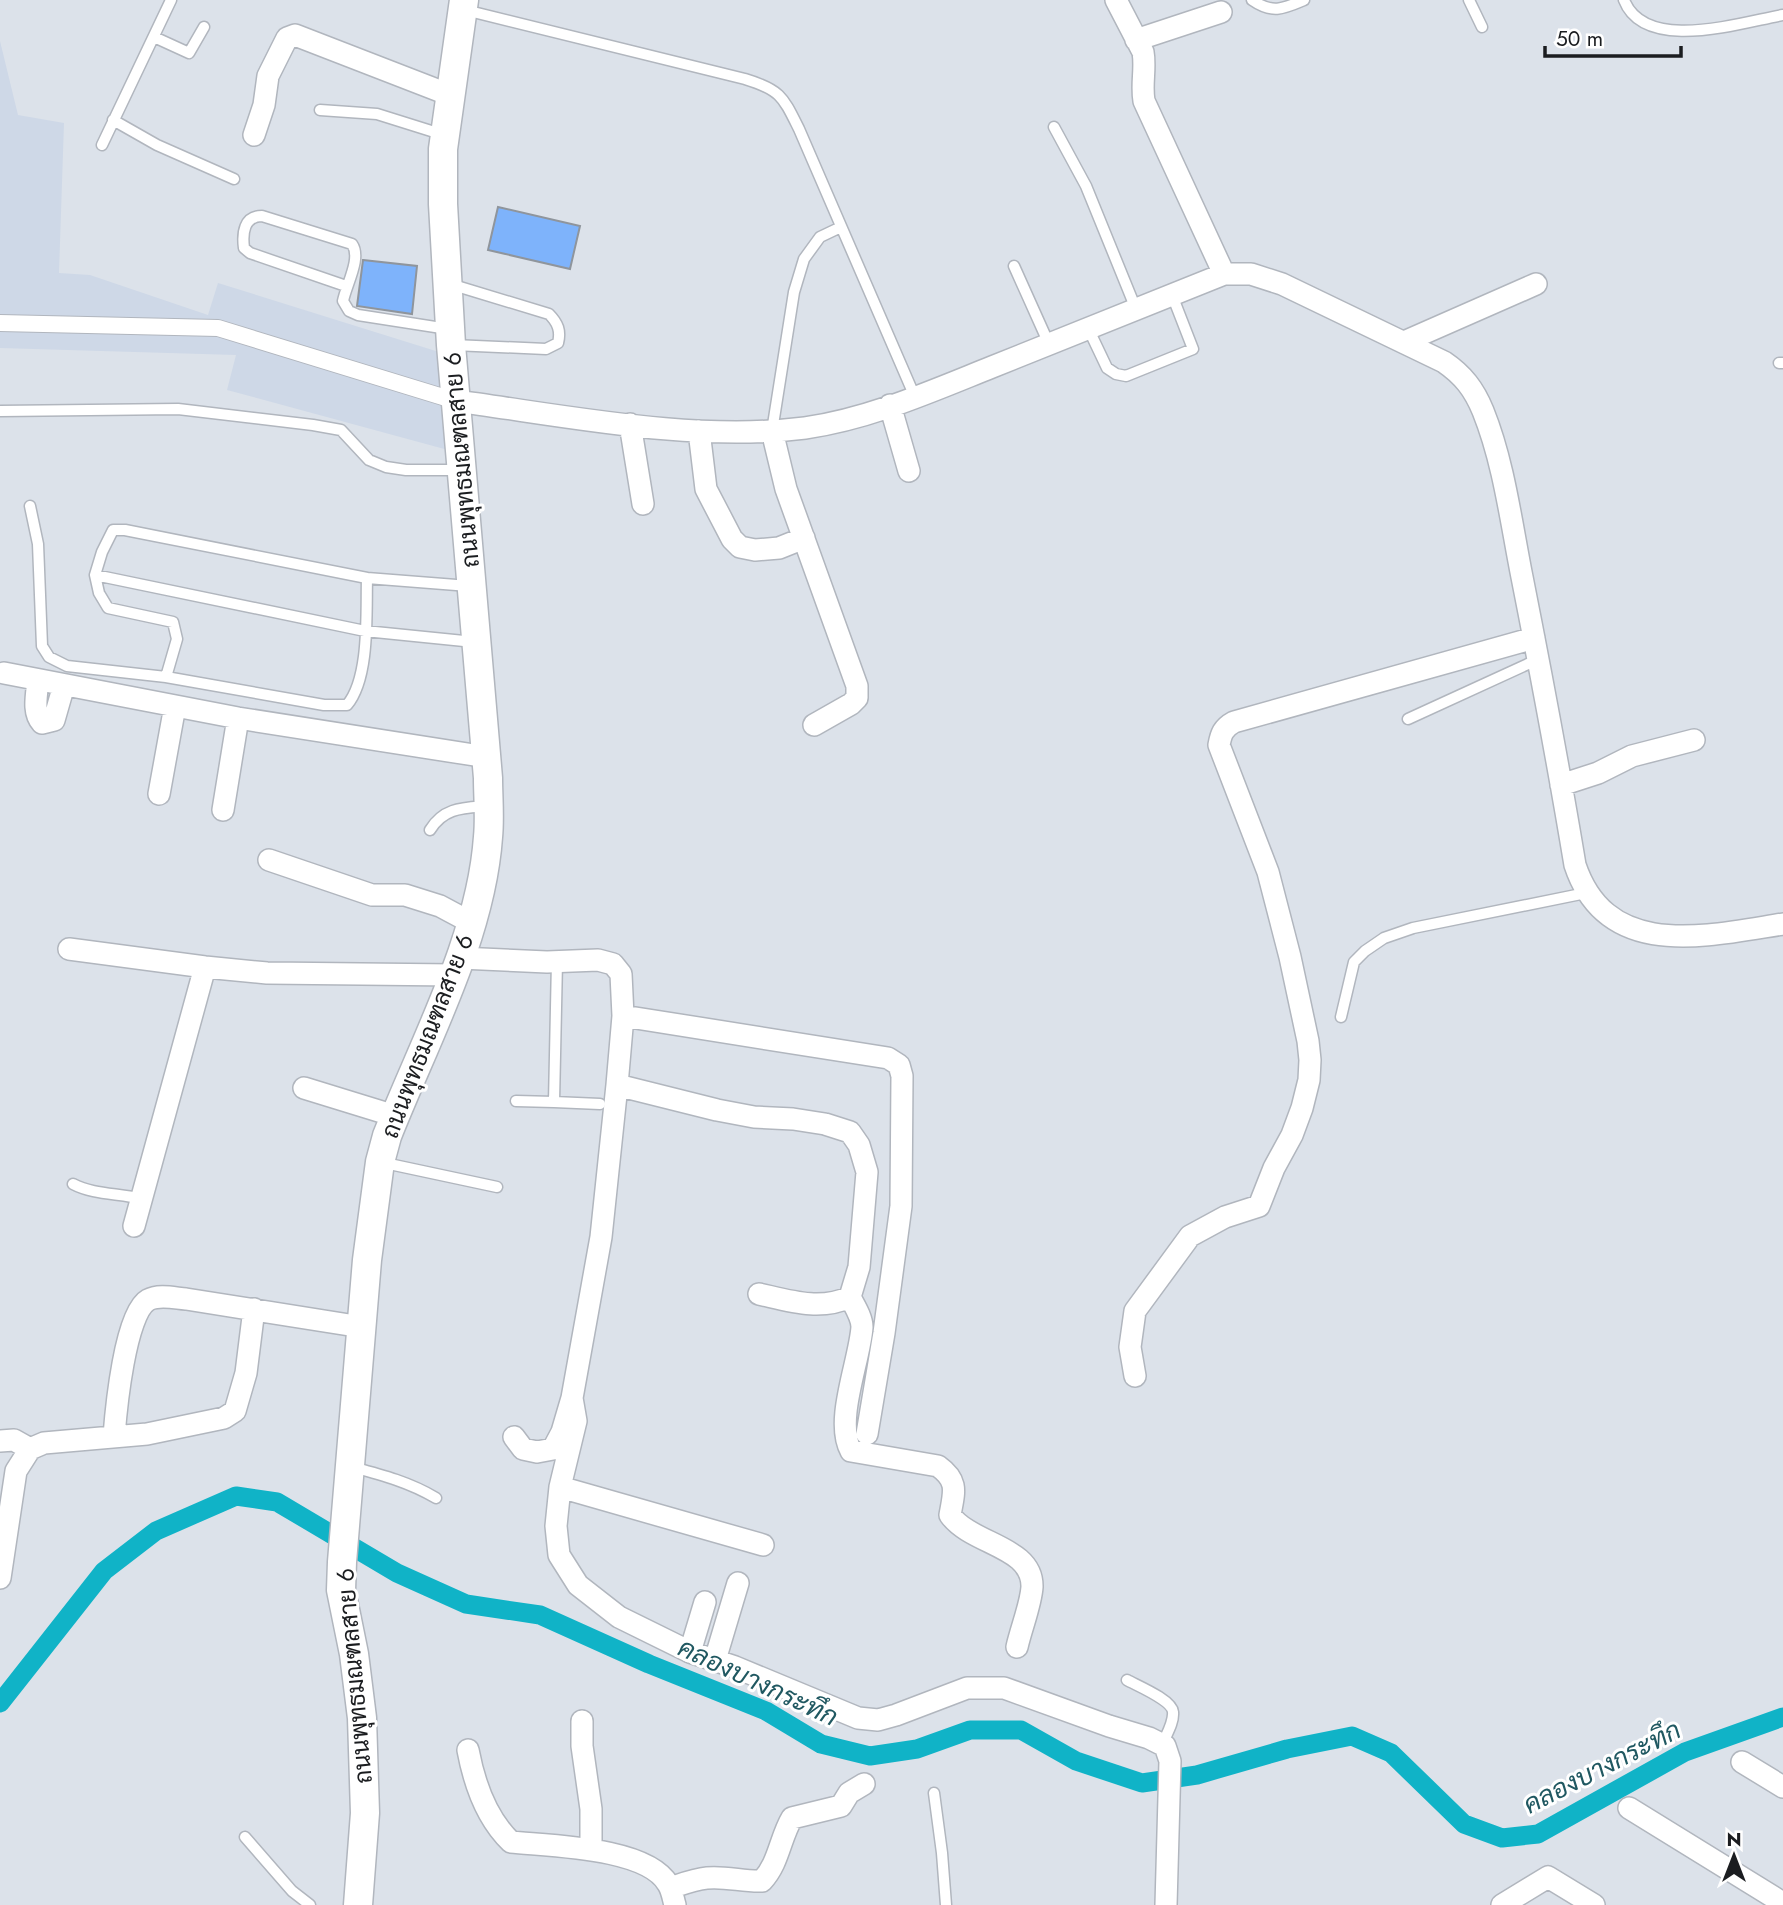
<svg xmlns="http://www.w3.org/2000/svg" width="1783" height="1905" viewBox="0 0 1783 1905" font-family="Jost,Sarabun,sans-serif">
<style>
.built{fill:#ced8e7}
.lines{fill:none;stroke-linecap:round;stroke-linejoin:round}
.canal{stroke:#10b3c7;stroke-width:19}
.building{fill:#7eb3fb;stroke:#8f959c;stroke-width:2}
.service-casing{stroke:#b1b6be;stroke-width:13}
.pedestrian-casing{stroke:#b1b6be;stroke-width:18}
.minor-casing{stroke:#b1b6be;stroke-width:24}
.secondary-casing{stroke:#b1b6be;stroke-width:31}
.service{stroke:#fff;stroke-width:10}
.pedestrian{stroke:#fff;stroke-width:16}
.minor{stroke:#fff;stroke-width:21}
.secondary{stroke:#fff;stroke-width:28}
.labels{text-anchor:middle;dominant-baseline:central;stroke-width:6;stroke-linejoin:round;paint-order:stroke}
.street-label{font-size:24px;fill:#1b1d20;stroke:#fff}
.water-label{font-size:26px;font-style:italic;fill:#205861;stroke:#fff}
</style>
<rect width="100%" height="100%" fill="#dce2ea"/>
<path class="built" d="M0,41l18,74 46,8 -5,150 31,2 118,40 10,-32 221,69 9,98 -221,-60 9,-35 -236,-7z"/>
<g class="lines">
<path class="canal" d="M0,1703l104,-132 52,-40 80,-35 41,6 120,71 69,31 74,11 109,49 117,47 55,33 49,12 47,-7 53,-19h51l55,31 66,22 55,-8 90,-26 65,-13 39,17 73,71 38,14 36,-4 147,-82 98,-35"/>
</g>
<path class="building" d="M498,207l82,19 -10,43 -82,-19z
M363,260l54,6 -5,48 -55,-8z"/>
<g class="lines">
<defs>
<path id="service" d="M1252,0c20,14 31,9 52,0
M1469,0l13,27
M1624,0c21,54 118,22 159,15
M465,10l280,69c36,11 38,18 54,50l116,268
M154,37l35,16 15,-26
M320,110l57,4 67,21
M113,120l44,25 77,34
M1054,127l32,59 50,123
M102,145l69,-145
M1014,266l35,78
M450,284l99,30c9,9 12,17 9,29l-12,6 -93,-4
M346,286l-96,-33 -6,-5c-2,-15 0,-32 18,-32l90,28c10,14 -6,41 -9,57l6,10 9,4 90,14
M1088,328l19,40 9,6 10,2 67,-27 -21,-54
M1779,363h4
M0,411l178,-2 135,16 28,5 28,30 17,7 20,3h53
M772,431l22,-139 10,-33 16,-22 21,-10
M30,506l8,38 4,102 7,11 18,9 99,11 158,28h23c23,-27 19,-92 20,-127l102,8
M95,575l4,18 9,15 65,14 4,17 -11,38
M367,578l-242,-48h-12l-11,22 -7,23 270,56 109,11
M1408,719l131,-60
M430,830c14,-23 34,-22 58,-24
M557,961l-3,141 46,2
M1341,1017l13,-55 11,-11 19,-13 29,-10 173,-35
M516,1101l38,1
M380,1162l117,25
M73,1184c21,11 47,9 69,15
M352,1467c30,8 57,15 84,31
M1127,1680c11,6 45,20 46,32 1,11 -7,23 -11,33
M934,1793l8,60 4,52
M245,1837l47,54 18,14"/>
<path id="pedestrian" d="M0,323l218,5 238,73"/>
<path id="minor" d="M1116,0l27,52c3,16 -2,32 1,49l80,173
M1136,40l85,-28
M254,135l10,-30 4,-29 19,-38 8,-3 155,60
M1404,342l132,-58
M456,401c112,15 237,41 349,27 64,-9 127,-37 187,-61 77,-31 154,-62 232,-93h27l31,10 162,78c19,13 30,27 39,49 21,52 28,111 39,166 19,96 37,192 53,288 32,96 131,71 208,59
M890,405l19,66
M630,424l13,80
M699,431l7,58 26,50 8,8 15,3 24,-2 25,-10
M772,431l14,58 71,197v12l-6,6 -37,21
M4,673l234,45 249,39
M38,680c-1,14 -6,32 4,43l12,-3 10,-35
M1561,785l37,-12 34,-17 62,-16
M159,794l16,-88
M223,810l15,-92
M269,860l103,35h33l35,11 30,16
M69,949l136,18 62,6 188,2
M460,958l87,4 51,-2 15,4 8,10 2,42 -6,69 -16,152 -29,161 -10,34 -9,17 -16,3 -14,-3 -9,-12
M623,1016l265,42 11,7 3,11 -1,130 -17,127 -17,101
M617,1085l100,25 37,7 39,2 32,5 25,8 9,13 8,27 -8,95 -9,30c-30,14 -60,4 -91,-3
M304,1088l91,28
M134,1226l71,-259
M850,1297c4,8 12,20 12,30 -2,33 -28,94 -11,124l87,15c21,15 16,26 12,49 22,30 83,31 82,72 -1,17 -11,42 -15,60
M1135,1376l-5,-29 5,-36 55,-75 35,-19 34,-11 15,-38 18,-33 10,-27 7,-28 1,-20 -2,-19 -18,-84 -22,-85 -49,-127c2,-11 4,-17 15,-23l300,-84
M572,1398l4,23 -16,66 -4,39 3,29 19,30 41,32 71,35 45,15 123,51 20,2 18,-5 71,-27h37l105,38 40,12 16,8 5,15 -4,144
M114,1436c2,-26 11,-123 34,-136 11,-6 26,-2 38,-1l176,28
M0,1441l14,-1 16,9
M560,1487l203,58
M0,1578l16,-107 14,-22 14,-6 103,-9 77,-16 11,-7 11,-38 8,-64
M690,1652l15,-50
M715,1660l23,-77
M582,1721v25l9,63v41
M468,1750c6,32 18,68 43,92 38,4 136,5 157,42 4,6 5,14 7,21
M1742,1762l41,25
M1629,1808l154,95
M670,1888c12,-4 25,-9 37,-10 19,-2 37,4 55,3 17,-18 18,-43 30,-63l49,-12 8,-13 15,-9
M1502,1905l46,-28 46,28"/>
<path id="secondary" d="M358,1905l7,-92 -3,-95 -8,-64 -13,-64 1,-28 25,-302 13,-98 7,-26c37,-94 94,-198 101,-299 2,-20 0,-40 0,-59l-37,-433 -8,-141v-55l21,-149"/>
</defs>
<use href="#service" class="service-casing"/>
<use href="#pedestrian" class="pedestrian-casing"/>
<use href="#minor" class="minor-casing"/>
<use href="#secondary" class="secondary-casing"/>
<use href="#service" class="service"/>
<use href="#pedestrian" class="pedestrian"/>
<use href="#minor" class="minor"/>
<use href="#secondary" class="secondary"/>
</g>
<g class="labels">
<g class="street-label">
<text transform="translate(461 460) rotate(-95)">ถนนพุทธมณฑลสาย 6</text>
<text transform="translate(427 1036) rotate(-69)">ถนนพุทธมณฑลสาย 6</text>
<text transform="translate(354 1676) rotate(-95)">ถนนพุทธมณฑลสาย 6</text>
</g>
<g class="water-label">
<text transform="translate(758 1682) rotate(25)">คลองบางกระทึก</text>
<text transform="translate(1602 1767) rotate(-27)">คลองบางกระทึก</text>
</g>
</g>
<g transform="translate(1734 1856)" stroke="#ffffff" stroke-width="5" paint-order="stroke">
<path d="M0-5L12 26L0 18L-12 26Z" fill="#1b1d20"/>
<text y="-10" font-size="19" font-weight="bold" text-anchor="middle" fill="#1b1d20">N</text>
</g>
<path d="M1545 46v10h136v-10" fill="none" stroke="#1b1d20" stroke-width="3.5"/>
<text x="1556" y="46" font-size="21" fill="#1b1d20" stroke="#ffffff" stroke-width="5" paint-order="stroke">50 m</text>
</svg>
